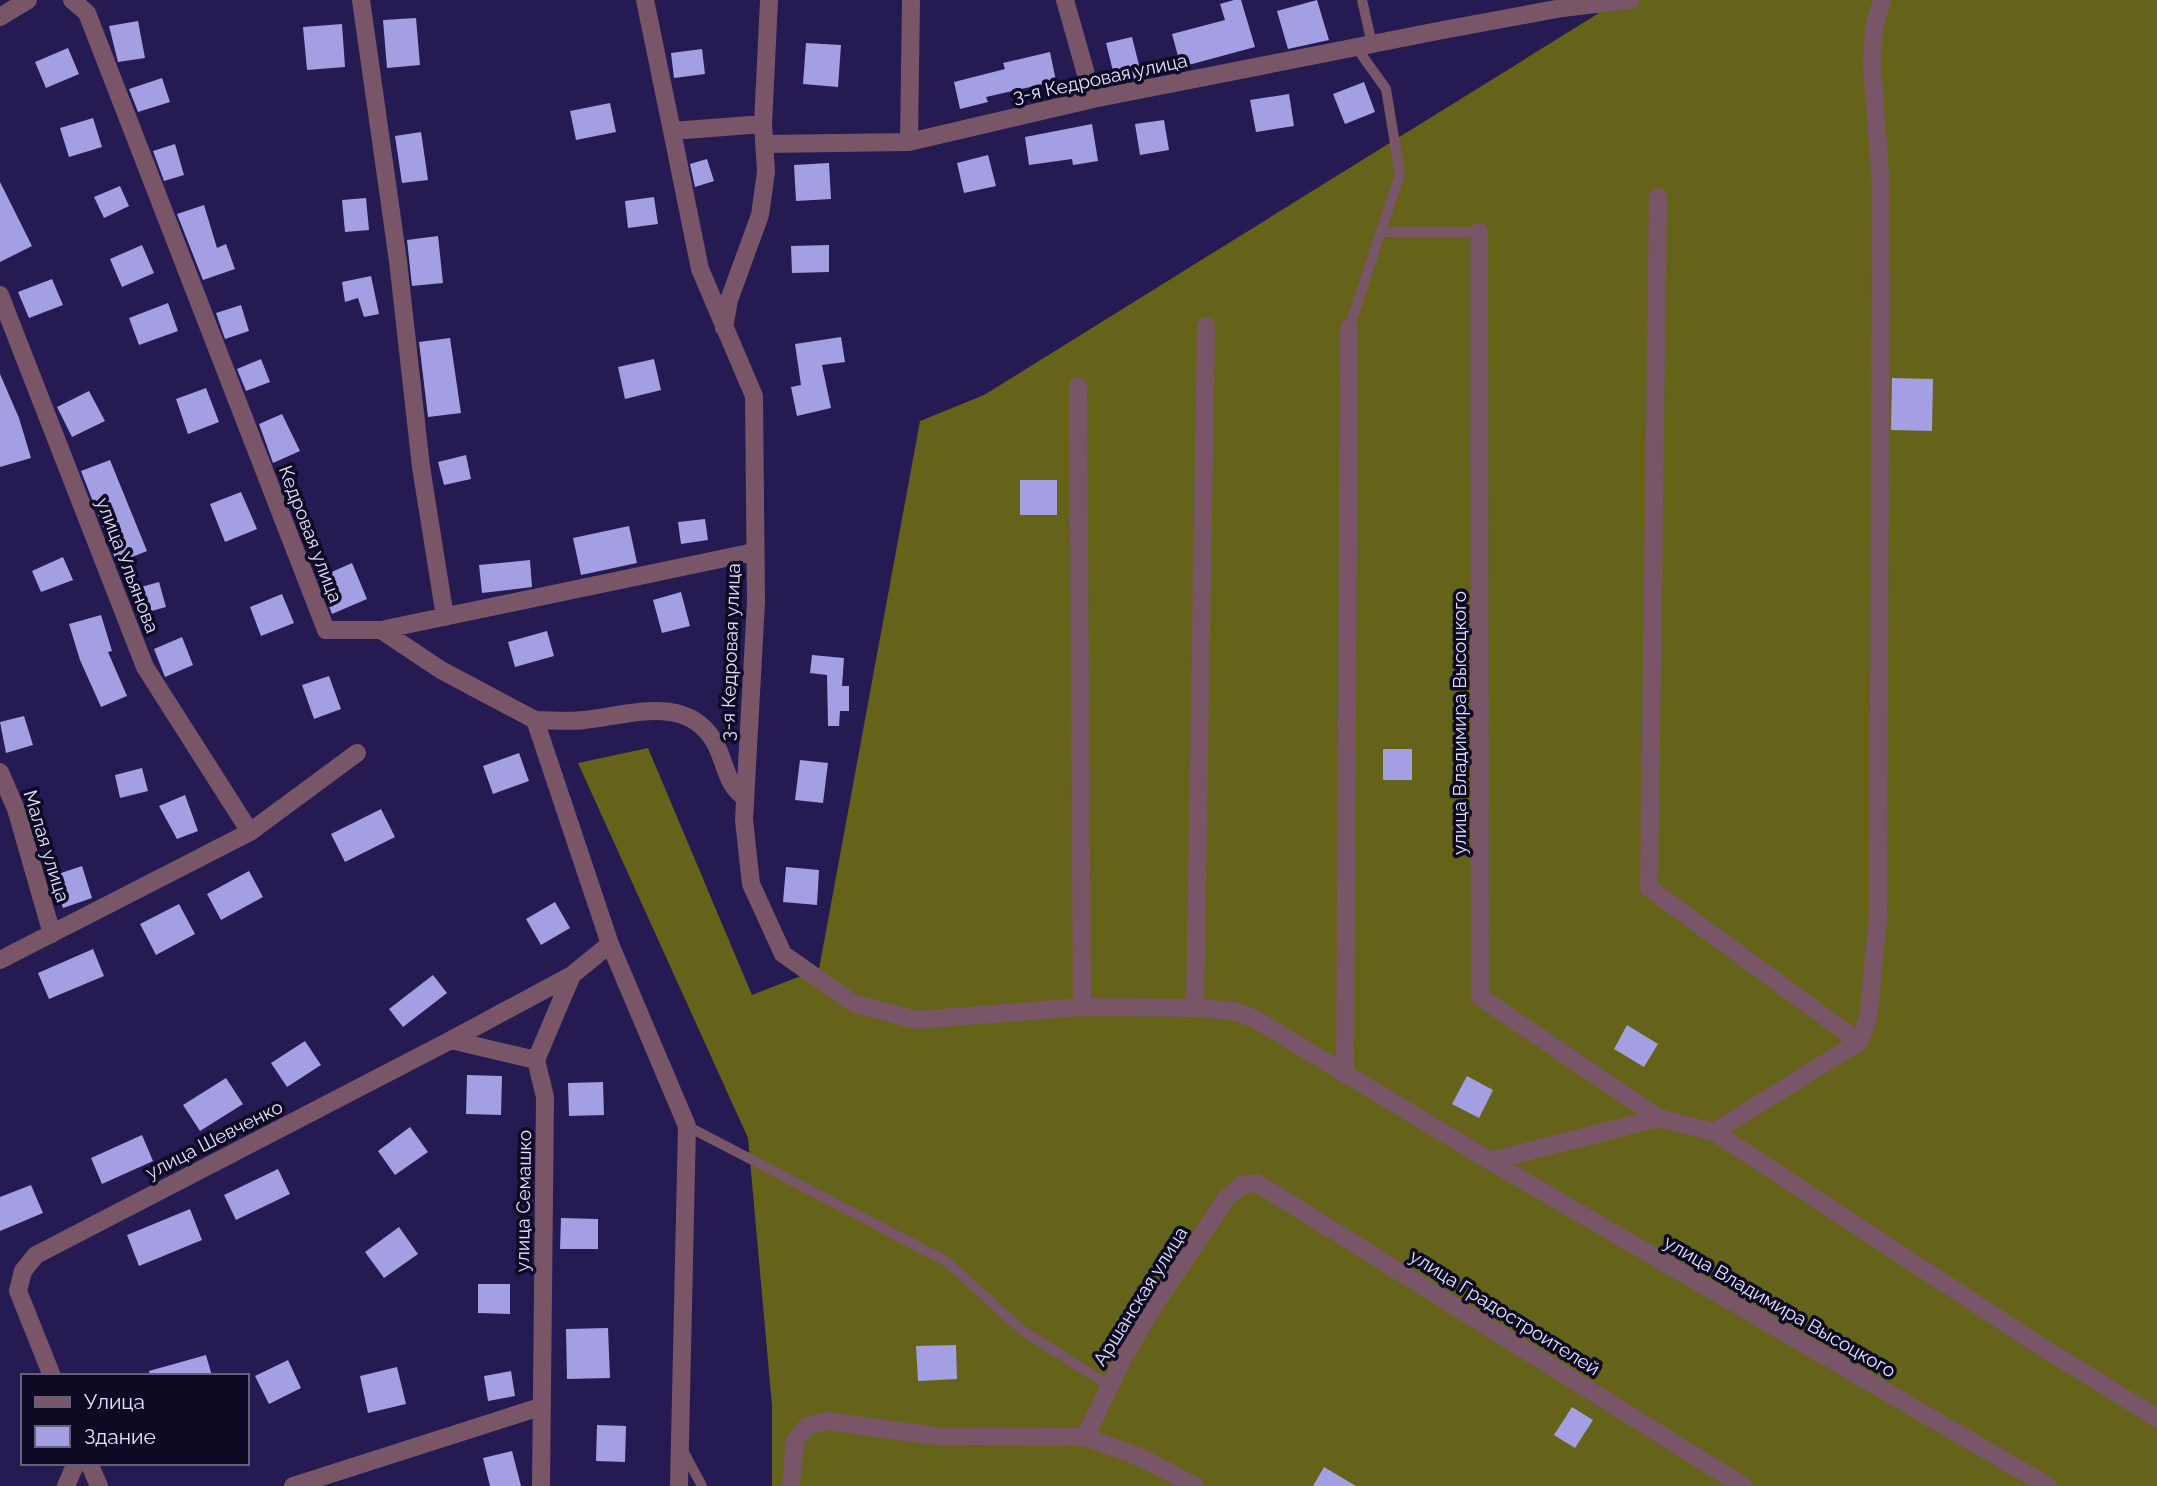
<svg xmlns="http://www.w3.org/2000/svg" width="2157" height="1486" viewBox="0 0 2157 1486" font-family="Raleway,sans-serif">
<style>
.forest{fill:#65621a}
.building{fill:#a49ee2}
.lines{fill:none;stroke-linecap:round;stroke-linejoin:round}
.service{stroke:#785667;stroke-width:10}
.minor{stroke:#785667;stroke-width:18}
.tertiary{stroke:#785667;stroke-width:18}
.labels{text-anchor:middle;dominant-baseline:central;stroke-width:7;stroke-linejoin:round;paint-order:stroke}
.street-label{font-size:19px;fill:#e2e1fe;stroke:#0e0a23}
</style>
<rect width="100%" height="100%" fill="#251a52"/>
<path class="forest" d="M1620,0h537v1486h-1385v-80l-24,-268 -170,-375 70,-15 104,247 67,-26 101,-548 64,-26z"/>
<path class="building" d="M1234,0h7l14,47 -74,20 -9,-33 53,-14 -5,-16z
M1317,0l12,40 -41,9 -11,-38z
M416,18l4,47 -33,3 -4,-48z
M138,21l7,37 -27,4 -9,-36z
M342,24l3,43 -38,3 -4,-43z
M1132,37l10,40 -26,6 -10,-40z
M806,43l35,2 -3,42 -35,-3z
M68,48l11,26 -33,14 -11,-26z
M702,49l3,25 -31,4 -3,-25z
M1050,52l6,29 -70,16 2,5 -28,7 -6,-27 51,-13 -2,-6z
M162,78l8,24 -32,10 -9,-23z
M1364,82l11,30 -30,12 -12,-30z
M1289,94l5,32 -38,6 -6,-32z
M610,103l6,29 -40,8 -6,-29z
M93,118l9,29 -33,10 -9,-29z
M1164,120l5,30 -29,5 -5,-31z
M1092,124l6,37 -25,4 -1,-6 -43,6 -4,-28z
M421,132l7,48 -26,3 -7,-47z
M175,144l9,31 -20,6 -11,-30z
M988,155l8,31 -32,7 -7,-30z
M707,159l7,22 -19,6 -5,-23z
M829,163l2,36 -35,2 -2,-36z
M0,182l32,64 -32,16z
M120,186l9,20 -25,12 -10,-21z
M654,197l4,27 -30,4 -3,-27z
M366,198l3,32 -24,2 -3,-32z
M204,205l13,43 9,-4 9,25 -32,11 -26,-66z
M438,236l5,47 -31,3 -5,-46z
M142,245l12,28 -32,14 -12,-28z
M829,245v27l-37,1 -1,-27z
M371,276l8,38 -15,3 -6,-19 -13,4 -3,-20z
M52,279l11,26 -34,13 -11,-26z
M168,303l10,28 -39,14 -10,-27z
M241,305l8,26 -24,8 -9,-26z
M841,337l4,25 -23,3 9,43 -34,8 -6,-29 10,-2 -6,-41z
M450,338l11,75 -33,4 -9,-75z
M261,359l9,23 -24,9 -9,-22z
M654,359l7,31 -36,9 -7,-32z
M0,374l19,44 12,40 -31,9z
M1892,378l41,1 -1,52 -41,-1z
M206,388l13,34 -31,12 -12,-35z
M89,391l16,30 -33,16 -15,-30z
M282,414l18,37 -27,12 -14,-39z
M466,455l5,24 -27,6 -6,-23z
M110,460l37,91 -30,12 -36,-92z
M1020,480h37v35h-37z
M241,492l16,37 -32,13 -15,-38z
M705,519l3,21 -27,4 -3,-22z
M629,526l8,37 -56,12 -8,-37z
M63,557l10,23 -32,12 -9,-21z
M530,560l2,27 -50,6 -3,-28z
M352,563l15,36 -35,15 -14,-36z
M159,582l7,25 -29,8 -7,-25z
M681,592l9,34 -28,7 -9,-33z
M282,594l12,29 -33,13 -11,-29z
M101,615l11,36 -4,1 19,44 -26,11 -21,-47 -11,-36z
M547,631l7,25 -39,11 -7,-25z
M182,637l11,28 -28,12 -11,-28z
M812,655l32,3 -2,28h7v25h-9l-1,15h-11l-1,-51 -17,-2z
M329,676l12,33 -27,10 -12,-34z
M24,716l9,29 -27,8 -6,-31z
M1383,749h29v31h-29z
M519,753l10,28 -36,13 -10,-28z
M800,760l28,3 -5,40 -28,-3z
M142,768l6,23 -28,7 -5,-23z
M185,795l13,36 -21,8 -18,-33z
M381,809l14,28 -50,25 -14,-28z
M82,866l10,32 -29,10 -11,-32z
M786,867l33,3 -2,35 -34,-3z
M249,871l14,26 -42,23 -14,-26z
M555,902l15,26 -29,17 -15,-26z
M179,904l16,30 -39,21 -16,-31z
M93,949l11,27 -55,23 -11,-26z
M433,975l14,18 -44,34 -14,-18z
M1627,1025l31,19 -14,23 -30,-18z
M305,1041l16,24 -34,22 -16,-24z
M467,1075l35,1 -1,39 -35,-1z
M1467,1076l26,14 -14,28 -27,-14z
M226,1078l17,26 -43,27 -17,-26z
M603,1082l1,33 -35,1 -1,-33z
M410,1127l18,25 -33,23 -17,-24z
M142,1135l11,26 -51,23 -11,-26z
M278,1169l12,25 -54,26 -12,-25z
M31,1185l12,28 -43,18v-34z
M190,1209l12,31 -63,26 -12,-31z
M561,1218l37,1v30h-38z
M399,1227l19,27 -34,24 -19,-26z
M478,1284h32v30l-32,-1z
M608,1328l2,50 -43,1 -1,-50z
M956,1345l1,34 -39,2 -2,-35z
M206,1355l6,21h-62l-1,-5z
M288,1360l13,28 -32,16 -14,-28z
M397,1367l9,37 -38,9 -8,-37z
M511,1371l4,25 -27,5 -4,-25z
M1572,1407l21,13 -18,28 -21,-13z
M597,1425l29,1 -1,36 -29,-1z
M512,1451l9,35h-31l-7,-28z
M1324,1467l32,19h-43z"/>
<g class="lines">
<path class="service" d="M1362,0l10,44
M1380,232h99
M1349,328l51,-154 -14,-85 -30,-42
M687,1126l259,135 77,70 87,55
M682,1449l20,37"/>
<path class="minor" d="M72,0l15,13 239,617h55l373,-78
M361,0l37,261 23,206 24,150
M645,0l27,131 91,-7
M1065,0l28,99
M672,131l28,138 54,127 2,206 -12,218 7,64 32,70 70,49 63,17 166,-13
M909,142l2,-142
M764,144l145,-2 184,-43 350,-69 119,-22 68,-8
M1658,197l-9,691 210,154 9,-23 10,-100 3,-731 -9,-124 2,-36 8,-28
M0,295l145,372 105,165
M1206,326l-11,682 39,3 21,8 235,142 169,-43 -179,-121 -1,-765
M724,328l5,-28 31,-85 6,-43 -3,-48 6,-124
M1078,386l4,621 113,1
M381,630l60,40 94,50 75,224 77,182 -8,360
M535,720c16,0 33,2 49,0 44,-4 101,-27 130,21 11,18 12,46 31,56
M0,772l16,37 36,125
M0,960l250,-128 107,-79
M451,1040l121,-65
M1345,1075l4,-747
M1659,1118l55,14 320,210 123,76
M1714,1132l145,-90
M1490,1161l558,325
M52,1376l-34,-85 5,-20 13,-16 415,-215 85,20
M1085,1437l39,-80 31,-53 71,-105 16,-14 15,-2 486,303
M89,1463l10,23
M66,1486l10,-23
M293,1486l247,-79
M541,1486l4,-389 -9,-37 36,-85 38,-31
M791,1486l4,-46 12,-14 20,-5 108,15 150,1 55,20 55,29"/>
<path class="tertiary" d="M0,17l28,-17"/>
</g>
<g class="labels">
<g class="street-label">
<text transform="translate(1100 78) rotate(-12)">3-я Кедровая улица</text>
<text transform="translate(311 534) rotate(69)">Кедровая улица</text>
<text transform="translate(128 565) rotate(69)">улица Ульянова</text>
<text transform="translate(730 652) rotate(-88)">3-я Кедровая улица</text>
<text transform="translate(1459 723) rotate(-90)">улица Владимира Высоцкого</text>
<text transform="translate(47 846) rotate(73)">Малая улица</text>
<text transform="translate(214 1139) rotate(-27)">улица Шевченко</text>
<text transform="translate(523 1201) rotate(-89)">улица Семашко</text>
<text transform="translate(1140 1296) rotate(-58)">Аршанская улица</text>
<text transform="translate(1780 1306) rotate(30)">улица Владимира Высоцкого</text>
<text transform="translate(1505 1312) rotate(32)">улица Градостроителей</text>
</g>
</g>
<rect x="21" y="1374" width="228" height="91" fill="#0e0a23" stroke="#63607b" stroke-width="2"/>
<rect x="35" y="1397" width="35" height="10" fill="#785667" stroke="#63607b" stroke-width="2"/>
<text x="84" y="1409" font-size="21" fill="#e2e1fe">Улица</text>
<rect x="35" y="1426" width="35" height="21" fill="#a49ee2" stroke="#63607b" stroke-width="2"/>
<text x="84" y="1444" font-size="21" fill="#e2e1fe">Здание</text>
</svg>
